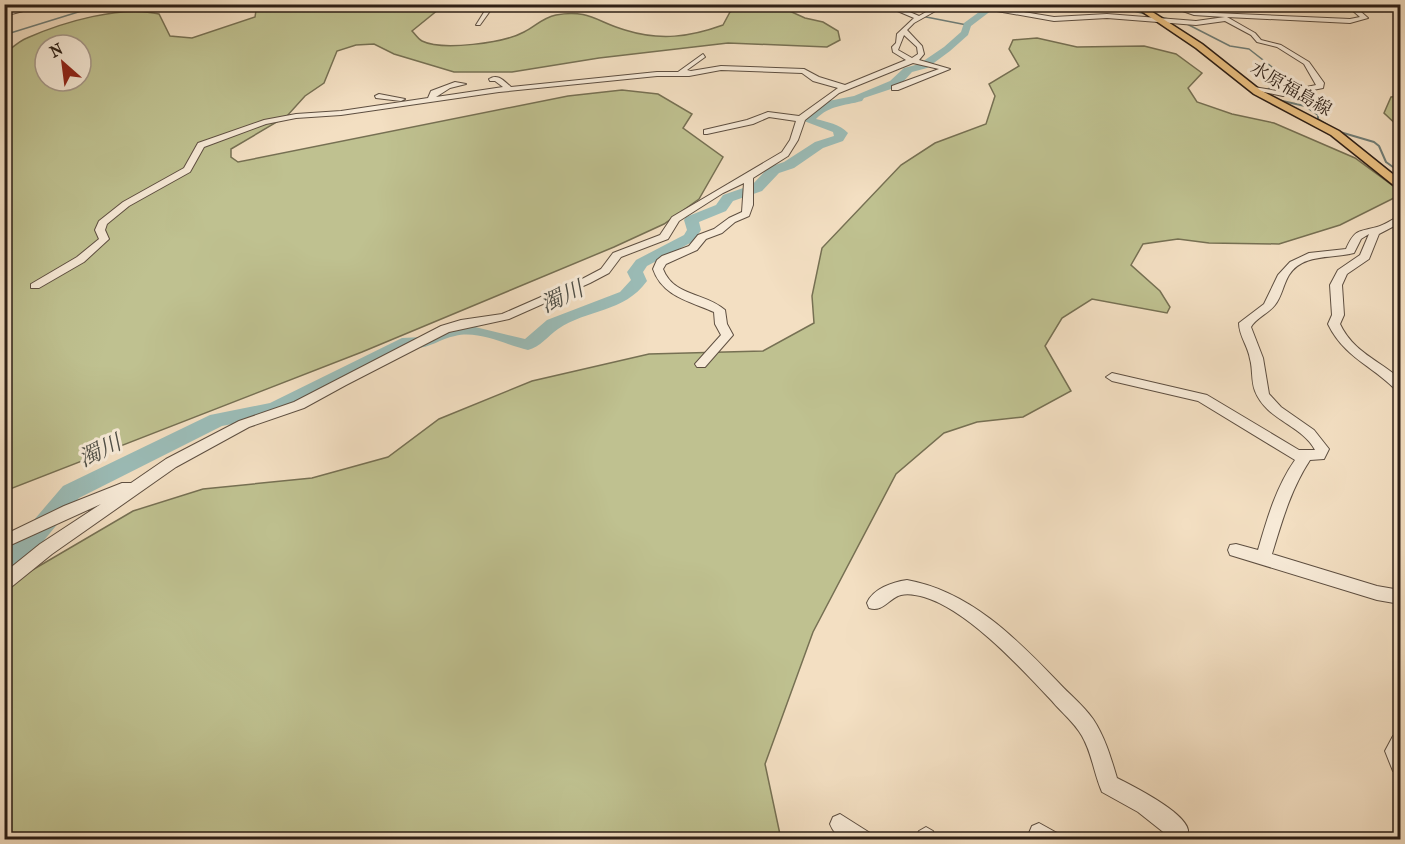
<svg xmlns="http://www.w3.org/2000/svg" width="1405" height="844" viewBox="0 0 1405 844" font-family="'IM FELL French Canon','Noto Serif JP',serif">
<style>
.green{fill:#bfc190;stroke:#767053;stroke-width:1.5;fill-rule:evenodd}
.lines{fill:none;stroke-linecap:round;stroke-linejoin:round}
.stream-far1{stroke:#6f7d77;stroke-width:1.5}
.stream{stroke:#6f7d77;stroke-width:2}
.river{fill:#9bbcb7;fill-rule:evenodd}
.minor-casing{stroke:#5e4f41;stroke-width:2}
.major-casing{stroke:#2d1f16;stroke-width:3}
.minor{fill:#f7ead7;fill-rule:evenodd}
.major{fill:#eac081;fill-rule:evenodd}
.labels{text-anchor:middle;dominant-baseline:central;stroke-width:6;stroke-linejoin:round;paint-order:stroke}
.far-street-label{font-size:18px;fill:#2d1f16;stroke:#f7ead7}
.water-label{font-size:22px;font-style:italic;fill:#4e4e46;stroke:#f7ead7}
</style>
<rect width="100%" height="100%" fill="#f3dfc2"/>
<filter id="stains"><feTurbulence type="fractalNoise" baseFrequency=".00333" numOctaves="4"/><feColorMatrix values="0 0 0 0 .2 0 0 0 0 .09 0 0 0 0 .02 0 0 0 .5 -.17"/></filter>
<radialGradient id="worn" r=".72"><stop offset=".6" stop-color="#630" stop-opacity="0"/><stop offset="1" stop-color="#630" stop-opacity=".3"/></radialGradient>
<path class="green" d="M257,4l187,1 -32,26c3,3 6,8 10,10 20,10 82,2 102,-9 12,-6 18,-14 32,-17 33,-6 41,7 69,15 35,11 65,7 98,-5l7,-13 13,-8h31l31,14 18,4 15,9 2,9 -13,7 -99,-4 -129,15 -87,14h-58l-60,-18 -20,-10 -18,1 -19,6 -13,32 -19,13 -18,20 -56,33v8l7,5 330,-66 54,-6 36,4 34,20 -9,14 40,29 -24,42 -35,25 -50,23 -252,105 -357,139 -1,-437c8,-6 15,-13 23,-16 36,-16 94,-33 132,-24l11,22 22,2 63,-21zM45,45h36v36h-36z
M1037,38l40,9 67,-1 32,8 26,19 -14,15 9,14 35,12 42,9 81,35 45,33v4l-60,30 -61,19 -70,-1 -31,-4 -35,5 -12,21 29,26 10,16 -3,6 -75,-14 -30,19 -17,28 26,45 -48,26 -46,5 -33,11 -48,41 -83,158 -48,132 16,75 -776,1v-254l128,-75 70,-22 109,-11 76,-21 51,-38 93,-38 117,-27 114,-3 51,-28 -2,-27 10,-48 79,-83 34,-22 51,-19 9,-28 -6,-12 30,-18 -10,-17 4,-9z
M1400,96v32l-16,-15 7,-16z"/>
<g class="lines">
<path class="stream-far1" d="M1107,4l42,11
M921,16l46,9
M1156,16l17,4
M1185,23l45,23 19,3 37,29 -23,14 4,2
M4,35l100,-31"/>
<path class="stream" d="M1278,100l27,6 13,9v4l13,8
M1340,132l34,10 5,4 7,16 14,10"/>
<path class="river" d="M990,4h10l-29,22 -3,9 -18,16 -23,17 -15,4 -9,10 -12,7 -27,9 -2,3c-19,5 -32,4 -46,18 11,3 24,5 32,14l-5,8 -20,7 -29,20 -15,5 -17,18 -29,10 -7,10 -27,11 2,8 -7,11 -47,25 -4,6 4,9c-23,32 -60,28 -89,48 -10,7 -18,18 -30,21 -22,-5 -49,-20 -73,-14 -16,3 -27,14 -45,12l-128,66 -60,12 -143,72 -67,81 -8,3v-27l59,-69 147,-71 60,-12 132,-65 20,-1 23,-9 22,-3 58,14 22,-19 73,-28 11,-12 -4,-8 9,-12 48,-25 3,-5 -3,-10 2,-3 30,-12 7,-10 29,-10 17,-18 15,-5 31,-20 19,-6 -1,-4 -29,-11 1,-4 18,-15 31,-6 36,-15 14,-13 15,-4 25,-17 17,-15 3,-9z"/>
<defs>
<path id="minor" d="M37,4h13l-46,12v-4z
M501,4h12l-23,7 -10,14h-4l10,-16z
M645,4h65l-14,6z
M881,4h10l28,12 21,-12h8l-34,19 -7,7 15,16 2,8 -5,6 31,9 -52,21h-6v-4l47,-17 -26,-6 -74,30 -34,27 -7,20 -10,16 -35,22v27l-4,11 -14,6 -13,11 -16,6 -9,11 -31,14 -3,5c11,28 42,23 62,41l2,14 6,11 -28,32h-8l-2,-3 26,-29 -6,-11 -1,-12c-25,-11 -52,-16 -61,-43l4,-9 5,-4 27,-10 9,-11 16,-6 15,-11 13,-6 2,-29 -21,10 -44,28 -11,18 -47,18 -12,16 -19,10 -81,36 -60,13 -103,53 -42,23 -55,19 -73,40 -124,87 -42,34 -6,2v-17l36,-29 61,-40 -97,44v-13l60,-29 58,-23h9l35,-24 73,-38 55,-19 147,-76 20,-6 41,-6 80,-35 19,-10 12,-16 47,-18 12,-18 110,-65 8,-12 6,-19 -27,-4 -16,7 -46,10h-3v-4l43,-10 21,-8 31,4 39,-28 -25,-7 -11,-8 -81,-3 -32,6h-32l-158,16 -158,23 -45,3 -30,6 -62,23 -14,25 -61,34 -22,18 -2,6 4,9 -25,23 -45,26h-8v-4l46,-27 22,-18 -4,-9 4,-9 24,-19 61,-34 14,-25 66,-23 32,-6 45,-3 87,-13 3,-7 24,-9 11,2 -16,4 -14,9 67,-10 -8,-6h-5l-1,-2c9,-6 15,2 22,8l146,-15h21l25,-18 2,3 -18,13 4,1 30,-5 83,3 15,8 26,8 61,-25 -13,-8 -1,-5 4,-4 1,-9 17,-16zM904,35l13,12 1,7 -6,4 -14,-8z
M957,4h17l80,13 53,-3 89,7 29,-4 -31,-2 -31,-11c17,0 34,7 51,9l136,6 10,-2 -15,-13h7l16,14 -18,5 -123,-6 28,16 6,7 20,5 28,17 15,21 -1,5 -40,8 -33,-7 4,-2 29,5 33,-7 -12,-21 -27,-17 -20,-5 -6,-7 -26,-14 -29,4 -89,-7 -53,3z
M379,94l26,5 -4,2 -25,-3 -1,-2z
M1400,216v7l-21,11 -10,25 -22,15 -5,11 2,30 -4,9c13,28 39,36 60,55v11l-5,-1c-24,-24 -51,-32 -67,-65l4,-9 -2,-30 8,-15 22,-15 9,-21 -8,5 -7,14c-22,6 -51,0 -65,22 -6,10 -7,21 -14,30 -7,9 -19,13 -24,22l12,31 6,36 12,13 33,23 15,19 -5,10 -14,1c-19,29 -28,61 -38,94l105,32 23,4v14l-23,-4 -147,-45 -2,-5 2,-5 6,-1 22,6c9,-31 18,-63 37,-90l-97,-59 -86,-20 -6,-4 6,-4 95,22 92,55h16c-13,-25 -49,-30 -60,-59 -4,-10 -2,-22 -5,-32 -2,-13 -11,-23 -11,-36l25,-19 14,-29 12,-13 19,-9 37,-4c9,-20 12,-17 31,-22 8,-2 15,-8 23,-11z
M907,580c62,11 109,58 151,102 11,12 25,23 35,37 12,18 18,39 24,59 16,8 68,34 71,52 0,2 -1,7 -1,10h-21l1,-5 -29,-23 -36,-20c-8,-18 -10,-39 -20,-56 -8,-14 -20,-23 -30,-35 -32,-34 -84,-91 -128,-104 -7,-2 -16,-4 -23,-2 -12,3 -18,18 -32,13l-2,-5c6,-14 25,-21 40,-23z
M1400,733v41l-7,-3 -8,-20 8,-15z
M840,814l30,19 3,7c-17,0 -36,3 -43,-16l3,-7z
M1039,823l18,10 3,7h-29l-2,-7 3,-7z
M926,827l7,4 3,9h-21l4,-9z"/>
<path id="major" d="M1131,4h9l62,40 58,46 79,41 61,49v8l-4,-1 -65,-52 -77,-41 -58,-46z"/>
</defs>
<use href="#minor" class="minor-casing"/>
<use href="#major" class="major-casing"/>
<use href="#minor" class="minor"/>
<use href="#major" class="major"/>
</g>
<g class="labels">
<g class="far-street-label">
<text transform="translate(1291 89) rotate(30)">水原福島線</text>
</g>
<g class="water-label">
<text transform="translate(562 297) rotate(-25)">濁川</text>
<text transform="translate(100 451) rotate(-26)">濁川</text>
</g>
</g>
<rect width="1405" height="844" fill="none" stroke="#f3dfc2" stroke-width="24"/>
<rect x="6" y="6" width="1393" height="832" fill="none" stroke="#2d1f16" stroke-width="3"/>
<rect x="12" y="12" width="1381" height="820" fill="none" stroke="#2d1f16" stroke-width="1.5"/>
<g transform="translate(63 63) rotate(332)"><circle r="28" fill="#f7ead7" stroke="#a6998a" stroke-width="1.5"/>
<path d="M0-4.5L10 22L0 15L-10 22Z" fill="#8f2418"/>
<text y="-9" font-size="16" font-weight="bold" text-anchor="middle" fill="#2d1f16">N</text>
</g>
<rect width="100%" height="100%" filter="url(#stains)"/>
<rect width="100%" height="100%" fill="url(#worn)"/>
</svg>
